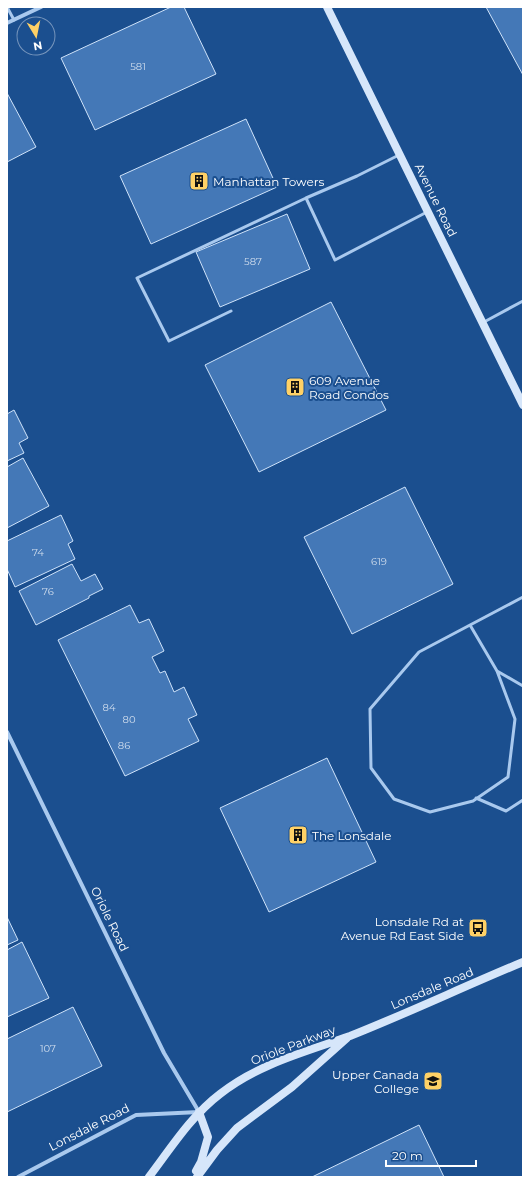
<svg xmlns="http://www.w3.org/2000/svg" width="530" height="1184" viewBox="0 0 530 1184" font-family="Montserrat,sans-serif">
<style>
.building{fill:#4478b7;stroke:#cfe3fa}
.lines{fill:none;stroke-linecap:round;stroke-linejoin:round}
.lane{stroke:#a9c9ee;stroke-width:3}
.street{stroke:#a9c9ee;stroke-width:4}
.secondary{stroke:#d6e6fa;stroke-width:8}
.labels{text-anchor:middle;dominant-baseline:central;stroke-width:4;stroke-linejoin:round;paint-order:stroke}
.number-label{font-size:10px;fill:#d0dded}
.poi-label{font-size:12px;fill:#fff;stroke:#1b4f8f;text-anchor:start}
.street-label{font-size:12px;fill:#fff;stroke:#1b4f8f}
</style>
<rect width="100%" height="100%" fill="#1b4f8f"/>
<path class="building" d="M171,7h13l32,67 -121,56 -34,-72z
M486,7h37v68z
M7,93l29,54 -29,15z
M246,119l31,68 -126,57 -31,-68z
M287,214l23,55 -90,38 -24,-55z
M331,302l55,108 -127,62 -54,-107z
M14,410l14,28 -9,5 5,10 -17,8v-47z
M23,458l26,48 -42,22v-61z
M405,487l48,97 -101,50 -48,-97z
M61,515l12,26 -5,3 7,15 -60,28 -8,-18v-28z
M72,564l9,17 14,-7 8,15 -14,7v2l-53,27 -17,-34z
M130,605l9,18 10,-4 15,32 -12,6 8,16 5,-2 9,21 10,-5 13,28 -9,4 11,22 -74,35 -67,-136z
M327,758l49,104 -107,50 -49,-104z
M7,917l11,23 -11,5z
M22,942l27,56 -42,19v-67z
M73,1007l29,59 -95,46v-73z
M419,1125l25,52h-132z"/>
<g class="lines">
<path class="lane" d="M7,7l7,13
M399,155l-42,21 -51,22 29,62 92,-48
M231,311l-62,30 -32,-63 169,-80
M484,322l39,-21
M470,625l27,46 18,48 -7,58 -35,24 -43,11 -36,-13 -23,-31 -1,-59 49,-57 104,-55
M497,671l26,15
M476,798l30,13 17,-11"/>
<path class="street" d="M7,23l34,-16
M7,732l157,321 35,59 -63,3 -118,62"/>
<path class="secondary" d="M327,7l196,398
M196,1171l5,-9 7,-25 -9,-25
M149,1177c22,-29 42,-61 71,-83 38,-30 85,-42 130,-58 58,-23 115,-50 173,-74
M197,1177l20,-27 20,-22 55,-41 55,-49"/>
</g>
<defs>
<symbol id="building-square" viewBox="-11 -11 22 22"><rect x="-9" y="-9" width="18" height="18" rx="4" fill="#ffd166" stroke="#1b4f8f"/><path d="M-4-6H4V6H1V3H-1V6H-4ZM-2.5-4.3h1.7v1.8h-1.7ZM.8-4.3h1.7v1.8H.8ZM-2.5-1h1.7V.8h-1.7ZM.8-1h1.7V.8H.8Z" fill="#111"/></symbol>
<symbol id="bus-square" viewBox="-11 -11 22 22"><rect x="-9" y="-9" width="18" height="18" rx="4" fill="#ffd166" stroke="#1b4f8f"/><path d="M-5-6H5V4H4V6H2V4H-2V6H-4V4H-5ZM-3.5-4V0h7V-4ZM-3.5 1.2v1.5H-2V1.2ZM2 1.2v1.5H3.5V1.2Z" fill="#111"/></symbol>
<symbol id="school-square" viewBox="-11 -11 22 22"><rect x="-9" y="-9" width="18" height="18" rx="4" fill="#ffd166" stroke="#1b4f8f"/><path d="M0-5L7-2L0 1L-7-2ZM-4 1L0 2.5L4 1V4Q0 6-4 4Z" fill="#111"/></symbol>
</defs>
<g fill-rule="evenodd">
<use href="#building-square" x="188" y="170" width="22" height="22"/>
<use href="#building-square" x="284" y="376" width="22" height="22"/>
<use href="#building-square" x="287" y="824" width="22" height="22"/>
<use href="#bus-square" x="467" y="917" width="22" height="22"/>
<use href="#school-square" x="422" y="1070" width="22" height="22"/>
</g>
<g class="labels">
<g class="number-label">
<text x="138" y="66">581</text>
<text x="253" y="261">587</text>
<text x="38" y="552">74</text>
<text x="379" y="561">619</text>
<text x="48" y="591">76</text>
<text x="109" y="707">84</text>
<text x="129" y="719">80</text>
<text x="124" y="745">86</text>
<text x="48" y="1048">107</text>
</g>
<g class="poi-label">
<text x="213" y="181">Manhattan Towers</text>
<text x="309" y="380">609 Avenue<tspan x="309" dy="14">Road Condos</tspan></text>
<text x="312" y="835">The Lonsdale</text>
<text x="464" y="921" text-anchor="end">Lonsdale Rd at<tspan x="464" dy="14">Avenue Rd East Side</tspan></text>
<text x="419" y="1074" text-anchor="end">Upper Canada<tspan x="419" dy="14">College</tspan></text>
</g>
<g class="street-label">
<text transform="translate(436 200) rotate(64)">Avenue Road</text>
<text transform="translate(110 919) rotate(64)">Oriole Road</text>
<text transform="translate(432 988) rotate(-23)">Lonsdale Road</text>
<text transform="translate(293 1045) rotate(-21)">Oriole Parkway</text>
<text transform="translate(89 1127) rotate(-27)">Lonsdale Road</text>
</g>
</g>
<rect width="530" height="1184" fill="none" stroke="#ffffff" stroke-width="16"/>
<g transform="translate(36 36) rotate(170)"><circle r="19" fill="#1b4f8f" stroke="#7695bc"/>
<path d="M0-3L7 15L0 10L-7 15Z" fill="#ffd166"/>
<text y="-6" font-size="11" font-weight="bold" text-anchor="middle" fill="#ffffff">N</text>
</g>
<path d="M386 1160v6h90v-6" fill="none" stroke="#ffffff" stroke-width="2"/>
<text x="392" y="1160" font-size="12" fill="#ffffff" stroke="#1b4f8f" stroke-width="3" paint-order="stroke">20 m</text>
</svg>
